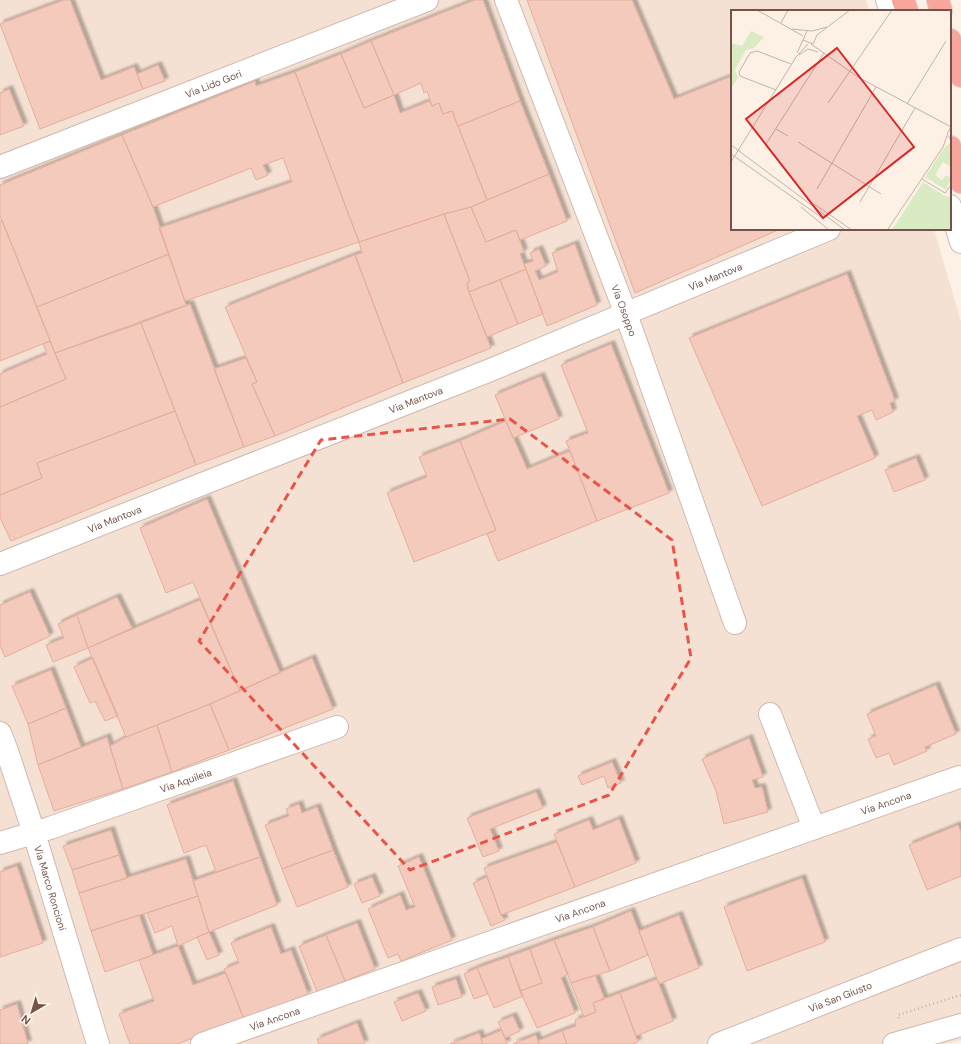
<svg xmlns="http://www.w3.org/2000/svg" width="961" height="1044" viewBox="0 0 961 1044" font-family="'DM Sans',sans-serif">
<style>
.residential{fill:#f5e1d3}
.building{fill:#f3cabc;stroke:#e6ad9c;filter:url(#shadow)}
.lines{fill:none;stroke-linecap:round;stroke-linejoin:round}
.minor-casing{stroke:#d1b8ae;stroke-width:24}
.highway-casing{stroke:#d9cfcc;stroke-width:24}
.path{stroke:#d8ad9f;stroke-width:2.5;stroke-dasharray:1 3;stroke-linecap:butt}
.minor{stroke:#fff;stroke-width:22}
.highway{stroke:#f8a59b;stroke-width:22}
.marked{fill:none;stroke:#e95448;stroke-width:3;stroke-dasharray:8 5;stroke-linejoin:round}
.labels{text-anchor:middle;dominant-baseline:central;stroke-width:3;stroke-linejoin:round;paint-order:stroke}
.street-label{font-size:10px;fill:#76534a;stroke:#fff5ec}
.inset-road{fill:none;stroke:#c7b1a7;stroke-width:1}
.view{fill:#d62828;fill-opacity:0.15;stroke:#d62828;stroke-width:2}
.inset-edge{fill:none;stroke:#76534a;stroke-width:2}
</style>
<defs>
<filter id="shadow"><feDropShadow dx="3.5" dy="-3.5" stdDeviation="1" flood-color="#0004"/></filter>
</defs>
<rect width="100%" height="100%" fill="#fdf0e5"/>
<path class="residential" d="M0,0h866l3,11h-137v218h202l27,93v718l-17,4h-944z"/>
<path class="building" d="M64,0h6l31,80 33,-13 9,22 -103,40 -40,-105z
M475,0h8l37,101 -62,25 -6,-15 -9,3 -4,-11 -7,3 -5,-15 -3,2 -3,-10 -27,12 -23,-54z
M527,0h105l42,99 58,-23v153h45l1,1 -143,63z
M371,41l23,54 -30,13 -23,-54z
M341,54l23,54 30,-13 6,18 30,-12 2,5 7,-3 4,11 9,-3 35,89 -16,7 -27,7 -85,28 -64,-170z
M158,65l7,16 -22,8 -6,-15z
M295,72l64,170 -174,59 -26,-73 133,-46 -9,-24 -20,7 5,10 -12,5 -5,-12 -98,39 -31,-72 133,-54 1,5z
M9,89l15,37 -24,9v-42z
M520,101l29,73 -62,26 -29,-74z
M122,135l31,72 16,47 -132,53 -37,-91v-31z
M549,174l18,47 -47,19 -4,-10 -30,12 -15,-35z
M471,207l15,35 30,-12 8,22 -4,2 6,15 -57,23 -2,-9 3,-2 -26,-67z
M444,214l26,67 -3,2 2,9 22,56 -88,35 -48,-128 7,-2 -3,-11z
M2,220l48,121 -50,20v-140z
M575,244l22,61 -50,21 -23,-62 9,-3 -3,-8 9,-4 7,17 -11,5 4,9 19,-8 -6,-19z
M169,254l17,51 -131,48 -18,-46z
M355,255l48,128 -128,53 -23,-52 5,-2 -32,-75z
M526,269l17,45 -25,10 -18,-44z
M847,274l48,127 -5,2 3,9 -17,8 -4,-10 -15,6 18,42 -113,48 -73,-168z
M500,280l18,44 -31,13 -18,-45z
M190,304l54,143 -48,18 -55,-142z
M141,323l34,88 -138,52 5,15 -42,17v-88l66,-28 -11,-26z
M50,341l16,38 -66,28v-33l47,-20 -4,-10z
M611,344l58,149 -72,28 -31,-80 22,-8 -27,-68z
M246,358l11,24 -5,2 23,52 -31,11 -30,-78z
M541,376l18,43 -46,19 -18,-43z
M175,411l21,54 -185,76 -11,-23v-23l42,-17 -5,-15z
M506,421l21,48 43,-18 27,70 -99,40 -11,-27 9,-4 -36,-89z
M460,441l36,89 -82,32 -27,-69 40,-16 -8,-20z
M916,458l9,22 -31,12 -9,-22z
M207,499l73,174 -40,18 -47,-109 -27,11 -26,-65z
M30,592l20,44 -45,21 -5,-11v-41z
M117,597l15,31 -44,20 -11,-33z
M200,600l40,91 -30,13 -84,33 -38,-89z
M77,615l11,33 -35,14 -7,-17 18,-7 -6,-14z
M93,658l25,58 -13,5 -10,-20 -5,2 -16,-36z
M312,658l21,51 -104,41 -19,-46z
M51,670l15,38 -38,16 -16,-38z
M936,685l20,49 -31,13 2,4 -33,14 -5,-12 -13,5 -8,-19 8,-3 -9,-22z
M210,704l19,46 -57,22 -15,-47z
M66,708l15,39 -43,18 -10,-41z
M157,725l15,47 -49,17 -13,-43 16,-9z
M107,737l16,52 -69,22 -16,-46z
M749,738l14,39 -11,3 3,8 7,-1 6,25 -44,12 -8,-33 -14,-32z
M612,762l9,21 -13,5 -4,-12 -22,9 -4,-9z
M233,781l27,76 -44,15 -10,-27 -22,8 -17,-48z
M536,792l7,16 -53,21 9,22 -16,6 -16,-39z
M299,804l3,9 15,-6 16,43 -51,19 -17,-44 24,-9 -3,-7z
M619,819l17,44 -61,24 -21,-53 35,-14 4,10z
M958,825l3,7v44l-34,14 -18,-45z
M111,830l8,25 -47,15 -9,-24z
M557,842l18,45 -74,28 -17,-47z
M333,850l15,37 -51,20 -15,-38z
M119,855l8,23 -48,15 -7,-23z
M260,857l17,48 -68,27 -16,-51z
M419,857l33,83 -51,21 -3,-7 -10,4 -20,-49 32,-14 6,15 9,-3 -17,-41z
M186,859l12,37 -107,35 -12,-38z
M17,866l26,77 -43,14v-85z
M372,877l8,19 -18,7 -8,-19z
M487,877l14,38 4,5 -14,6 -18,-43z
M802,878l23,64 -78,29 -23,-64z
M198,896l11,36 -31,14 -6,-20 -17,7 -8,-20z
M631,911l17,44 -38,16 -17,-44z
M139,915l14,40 -48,17 -14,-41z
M679,915l20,53 -40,16 -20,-53z
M357,923l18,46 -30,12 -19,-46z
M271,927l10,27 10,-4 17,44 -64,25 -20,-50 15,-6 -8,-20z
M593,927l17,44 -39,12 -17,-43z
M209,932l10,23 -12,5 -10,-23z
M326,935l19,46 -28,11 -18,-46z
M554,940l14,34 -7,4 14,35 -38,15 -17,-37 22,-8 -12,-34z
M178,946l15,39 33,-12 18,46 -67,25h-47l-11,-30 35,-13 -15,-41z
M530,949l12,34 -22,8 -12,-34z
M508,957l15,39 -29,12 -17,-40z
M477,968l11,26 -14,5 -10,-25z
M595,975l9,23 -11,5 3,9 -12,5 -13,-34z
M456,979l6,18 -24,8 -6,-18z
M657,979l16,42 -37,15 -16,-43z
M418,993l8,18 -24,10 -8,-19z
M620,993l18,49 -5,2h-66l-5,-13 14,-5 -1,-6 21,-8 -3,-9z
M17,1004l11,40h-28v-34z
M513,1016l7,15 -15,7 -7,-16z
M357,1023l8,21h-46l-2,-5z
M502,1030l5,14h-24l-2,-5z
M562,1031l5,13h-28l-1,-3z
M479,1033l4,11h-33z
M536,1035l3,9h-26z"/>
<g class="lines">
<defs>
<g id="minor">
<path id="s1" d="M506,0l120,314 109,309"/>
<path d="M887,0l4,11"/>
<path id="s2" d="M0,167l427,-167"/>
<path d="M950,206l11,36"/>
<path id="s3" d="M0,564l488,-193 341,-142"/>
<path d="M770,714l44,114"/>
<path id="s4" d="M0,733l7,18 27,82 64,211"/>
<path id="s5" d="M0,843l50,-15 287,-101"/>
<path id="s6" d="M202,1044l757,-267"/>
<path id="s7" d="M719,1044l242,-95"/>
<path d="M894,1044l67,-19"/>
</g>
<path id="highway" d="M903,0l4,11
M938,0l3,11
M950,40l11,36
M950,147l11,35"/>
</defs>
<use href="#minor" class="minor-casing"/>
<use href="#highway" class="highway-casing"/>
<path class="path" d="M899,1018l-1,-3 63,-20"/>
<use href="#minor" class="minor"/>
<use href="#highway" class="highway"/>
</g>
<path class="marked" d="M510,419l162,121 19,118 -82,137 -199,75 -211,-229 122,-201z"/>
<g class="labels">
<g class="street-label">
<text stroke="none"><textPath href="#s2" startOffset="229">Via Lido Gori</textPath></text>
<text stroke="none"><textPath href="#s3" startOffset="771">Via Mantova</textPath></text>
<text stroke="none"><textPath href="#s1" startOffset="332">Via Osoppo</textPath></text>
<text stroke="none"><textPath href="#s3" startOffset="447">Via Mantova</textPath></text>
<text stroke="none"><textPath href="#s3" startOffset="123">Via Mantova</textPath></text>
<text stroke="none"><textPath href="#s5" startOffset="196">Via Aquileia</textPath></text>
<text stroke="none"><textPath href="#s6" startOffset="725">Via Ancona</textPath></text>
<text stroke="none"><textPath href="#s4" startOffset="163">Via Marco Roncioni</textPath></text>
<text stroke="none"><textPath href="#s6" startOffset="401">Via Ancona</textPath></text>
<text stroke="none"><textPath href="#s7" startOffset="130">Via San Giusto</textPath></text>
<text stroke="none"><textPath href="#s6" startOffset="77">Via Ancona</textPath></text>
</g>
</g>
<g transform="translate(731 10)">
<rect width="220" height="220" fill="#fdf0e5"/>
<path d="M20,21l13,6 -10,11 -8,2 -11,20 3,7 -7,12v-46l11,3zM220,132v20l-2,4 -6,-4 -8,13 7,5 4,-5 5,3 -5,12 -21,-13 19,-29zM192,172l22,14 4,1 2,-3v36h-59z" fill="#d9ebc3"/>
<path class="inset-road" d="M26,0l46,26M50,13l7,-13M61,19l20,2 15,-4M76,21l-4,9 10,4 4,-9 33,-25M80,34l47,33 93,50M66,43l6,-13M68,45l9,-6 10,3M45,80l-36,-14 -1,-4 11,-19 7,-2 34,13M97,93l64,-93M176,94l39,-63M220,117l-4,7 4,6M45,119l12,7M67,132l83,52M35,134l58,-91M0,135l114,85M0,144l90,63M0,152l65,-105 12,-13M191,169l23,14 6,-8M86,179l59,-102M129,192l55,-94M83,194l38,26M70,197l28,23M157,219l55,-82 4,-11"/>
<path class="view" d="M106,38l77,99 -91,71 -77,-99z"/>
<rect width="220" height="220" class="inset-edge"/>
</g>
<g transform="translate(32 1012) rotate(218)" stroke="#fff5ec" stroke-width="3" paint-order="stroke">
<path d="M0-3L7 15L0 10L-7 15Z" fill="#76534a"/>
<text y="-6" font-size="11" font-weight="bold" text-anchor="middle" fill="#76534a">N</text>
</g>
</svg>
